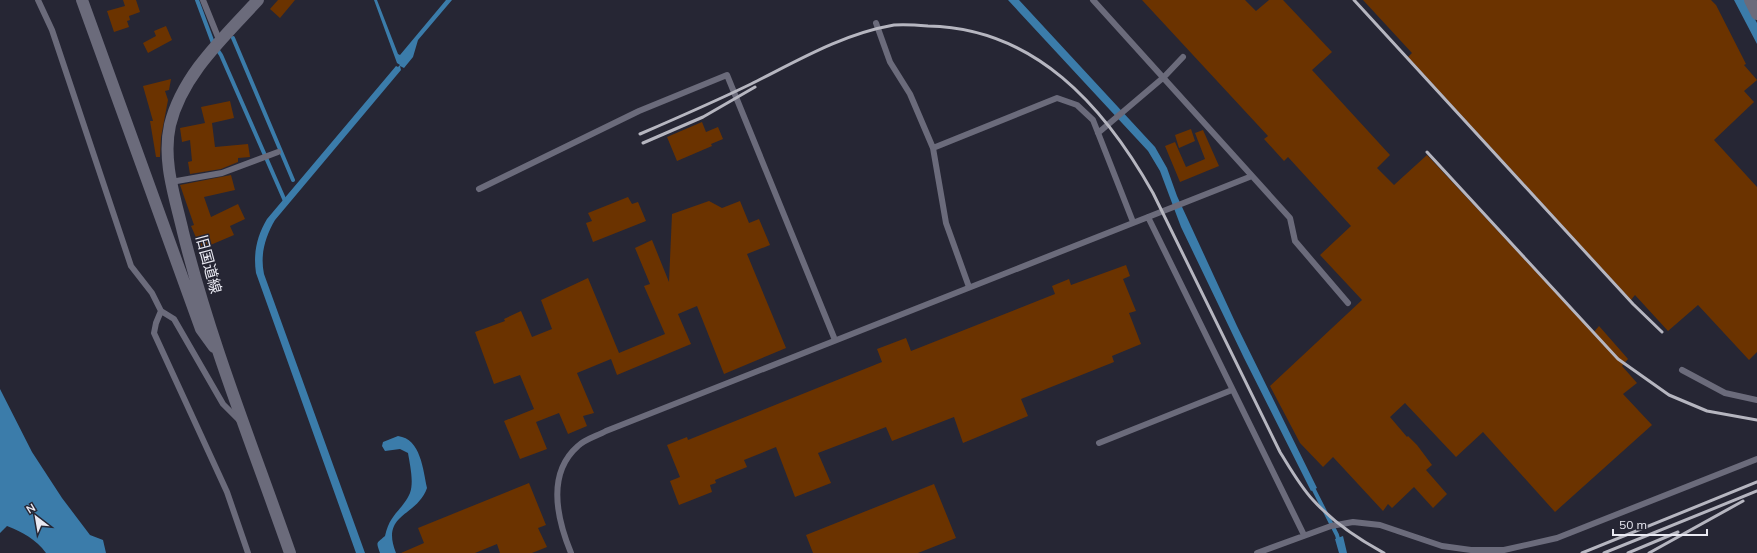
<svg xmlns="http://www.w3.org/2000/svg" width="1757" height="553" viewBox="0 0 1757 553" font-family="Mulish,'Noto Sans JP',sans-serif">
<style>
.water{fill:#3b7caa}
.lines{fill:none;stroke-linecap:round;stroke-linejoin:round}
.stream{stroke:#3b7caa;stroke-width:4}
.building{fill:#6b3300}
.lane{stroke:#6b6b7b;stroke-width:6}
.street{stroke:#6b6b7b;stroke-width:12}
.rail{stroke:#b6b6c0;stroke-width:3}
.labels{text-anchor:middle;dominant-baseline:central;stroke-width:3;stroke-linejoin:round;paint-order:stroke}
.street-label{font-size:15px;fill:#e9e9f2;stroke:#262634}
</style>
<rect width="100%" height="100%" fill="#262634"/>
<path class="water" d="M374,0h3l21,54 2,1 46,-55h6l-34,40 -5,17 -9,11 -4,-2 1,4 -126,150c-10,17 -15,35 -11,54l101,279h-9l-100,-280c-3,-20 1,-37 11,-54l129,-153 2,1 2,-2 -3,-2z
M1008,0h11l136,147 12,21 10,28 60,130 80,162 -6,3 -67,-133 -63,-131 -21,-56 -12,-20z
M1734,0h11l12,23v21z
M0,389l32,63 30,46 28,37 13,5 3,13h-60c-10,-14 -24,-21 -39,-27l-7,7z
M398,436c23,3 25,34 29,52 -10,29 -47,25 -31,65h-16c-4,-12 -4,-9 5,-17 5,-23 17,-25 25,-43 4,-11 0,-28 -2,-40l-8,-4 -15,2 -3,-5 1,-4z
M1343,536l4,17h-8l-4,-14z"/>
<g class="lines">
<path class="stream" d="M197,0l16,43 8,12 64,146
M233,38l60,142
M1312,486l25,49 5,18"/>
</g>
<path class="building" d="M123,0h13l4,12 -11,4 1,4 -3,1 2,6 -15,5 -7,-21 18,-5z
M278,0h17l-15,18 -10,-9z
M1142,0h103l11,11 13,-11h14l49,52 -20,18 78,85 -13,13 17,17 33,-30 166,178 6,-7 29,33 -6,7 15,17 -14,11 29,31 -97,87 -72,-80 -27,25 -51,-54 -15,14 17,20 1,-1 9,9 15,20 -6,5 21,24 -14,14 -19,-21 -22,21 -4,-4 -5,7 -50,-54 -10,10 -23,-24 -30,-57 92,-86 -42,-45 31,-29 -63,-69 -4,4 -20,-22 4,-3z
M1363,0h348l5,5 30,59 -2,1 13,15 -13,11 10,11 -40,38 43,47v165l-8,8 -51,-55 -30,26 -33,-36 -4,5 -223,-243 4,-4z
M166,26l6,14 -24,13 -5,-10 13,-7 -2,-5z
M171,79l-2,11 -4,1 3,9 -7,37 -1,20h-4l-6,-36h3l-10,-35z
M230,101l4,17 -22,5 3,24 33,-3 2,13 -12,1v4l-17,7 -31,5 -2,-12 4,-1 -2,-21 -8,2 -2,-14 25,-5 -4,-16z
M702,122l4,10 12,-5 5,12 -12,5 1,2 -35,15 -10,-24z
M1191,129l4,12 -16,7 -4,-13z
M1203,130l16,36 -39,16 -15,-36 10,-4 11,25 19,-8 -10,-26z
M231,175l4,15 -31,7 7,20 27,-13 7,15 -15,7 4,9 -33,14 -10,-23 3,-1 -14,-40z
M628,197l4,7 6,-2 8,19 -53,21 -7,-19 6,-2 -4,-8z
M709,201l13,7 18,-7 9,22 10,-4 11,26 -23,9 39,94 -62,26 -27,-68 -19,8 13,30 -74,31 -6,-16 -34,14 17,40 -11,3 4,10 -19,8 -9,-21 -23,9 11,27 -27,10 -16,-38 30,-12 -14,-34 -26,9 -19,-52 30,-11 -1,-2 17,-8 11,26 20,-8 -11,-29 47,-22 31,75 46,-19 -21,-48 6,-2 -15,-36 17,-8 17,42 3,-68z
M1126,265l4,11 -7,3 13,32 -7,2 12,31 -29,12 2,6 -93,37 7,17 -65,27 -9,-26 -62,24 -6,-14 -68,26 13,30 -36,14 -19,-50 -32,13 3,7 -32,13 1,3 -6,2 2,7 -33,13 -9,-24 10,-4 -13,-32 20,-8 1,3 194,-78 -5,-13 29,-11 5,13 144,-57 -3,-8 17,-7 2,6z
M529,483l17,42 -8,3 9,19 -15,6h-32l-3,-9 -22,9h-74l23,-10 -6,-15z
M934,484l22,54 -38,15h-105l-7,-18z"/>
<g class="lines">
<path class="lane" d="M38,0l14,30 79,236 21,27 9,18 13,8 49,85 16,16
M203,0l17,42
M1093,0l197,218 5,23 53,62
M876,23l14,39 20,32 23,54 13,75 23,64
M1098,133l66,-56 19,-20
M933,148l124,-50 20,7 16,15 40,102
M171,182l51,-9 56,-21
M479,189l160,-78 88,-36 108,265
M1148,217l156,318
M161,311l-5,12 -2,10 73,159 21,61
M1682,370l43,23 32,7
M1099,443l133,-53
M571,553c-14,-34 -25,-79 7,-107 7,-7 19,-10 28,-15l646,-255
M1257,553l74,-27 22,-4 27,3 62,21 29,4h33l53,-12 200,-79"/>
<path class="street" d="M82,0l119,329 13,18
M258,0c-34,37 -76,75 -88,125 -8,36 5,72 13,107 27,109 70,215 107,321
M1750,0l7,14"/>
<path class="rail" d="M1354,0l279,304 29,28
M640,134c37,-16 74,-32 111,-50 46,-23 91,-50 143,-59 11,-1 23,0 34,1 107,2 176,80 225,167l127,259c10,16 20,34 33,48 20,22 45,39 71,53
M643,143l60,-26 52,-30
M1427,152l191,207 51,36 38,16 50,9
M1582,553l175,-71
M1604,553l153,-62
M1628,553l50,-21
M1649,553l94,-52"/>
</g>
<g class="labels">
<g class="street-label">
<text transform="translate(209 264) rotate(75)">旧国道線</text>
</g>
</g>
<g transform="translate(36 517) rotate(329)" stroke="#262634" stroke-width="3" paint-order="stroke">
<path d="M0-3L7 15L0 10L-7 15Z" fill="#e9e9f2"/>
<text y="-6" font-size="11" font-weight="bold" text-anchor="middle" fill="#e9e9f2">N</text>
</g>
<path d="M1613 529v6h94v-6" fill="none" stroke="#e9e9f2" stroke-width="2"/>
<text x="1619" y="529" font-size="12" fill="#e9e9f2" stroke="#262634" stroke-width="3" paint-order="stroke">50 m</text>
</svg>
